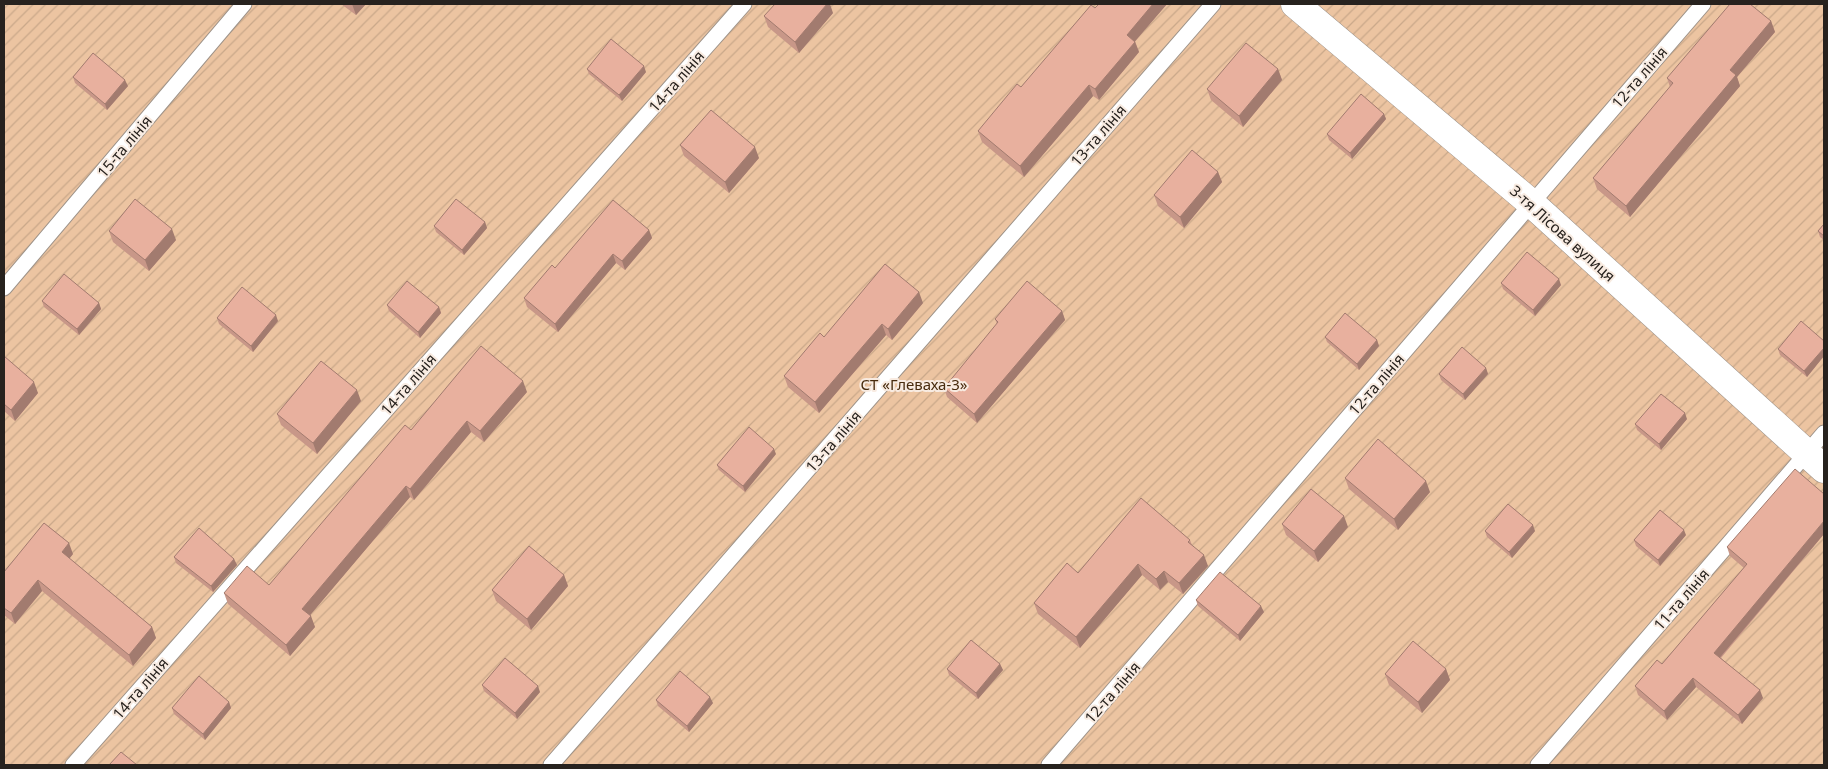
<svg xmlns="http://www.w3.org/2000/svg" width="1828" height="769" viewBox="0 0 1828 769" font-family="'Noto Sans',sans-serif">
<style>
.garden{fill:url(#garden-furrows)}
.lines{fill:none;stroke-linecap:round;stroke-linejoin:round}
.lane-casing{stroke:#9e9389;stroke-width:17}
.street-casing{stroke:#9e9389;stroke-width:29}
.lane{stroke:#fff;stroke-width:15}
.street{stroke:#fff;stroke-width:28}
.wall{fill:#c89788}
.shaded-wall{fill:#a27b6f}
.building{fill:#e8b09e;stroke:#a27b6f}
.labels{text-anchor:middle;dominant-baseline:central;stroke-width:4;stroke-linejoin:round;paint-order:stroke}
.street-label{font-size:15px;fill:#27221e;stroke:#f8ebe1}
.park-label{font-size:15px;fill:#482b0d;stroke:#f8ebe1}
</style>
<defs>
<pattern id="garden-furrows" width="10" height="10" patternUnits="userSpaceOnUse" patternTransform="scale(1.25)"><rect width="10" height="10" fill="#ecc4a1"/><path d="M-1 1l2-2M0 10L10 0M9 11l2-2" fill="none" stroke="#caa88a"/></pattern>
</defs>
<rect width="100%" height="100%" fill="#f8ebe1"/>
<path class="garden" d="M4,4h1820v761h-1820z"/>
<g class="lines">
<defs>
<path id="lane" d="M4,288l240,-284
M73,765l671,-761
M551,765l662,-761
M1049,765l654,-761
M1538,765l286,-332"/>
<path id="street" d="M1295,4l236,199 293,266"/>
</defs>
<use href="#lane" class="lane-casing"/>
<use href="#street" class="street-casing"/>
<use href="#lane" class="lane"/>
<use href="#street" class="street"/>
</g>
<path class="wall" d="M341,4h25l-10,11z
M1099,4h68l-32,37 4,11 -40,48 -6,-4 -69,81 -42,-35 -4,-11 43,-44z
M833,13l-34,40 -31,-26 -4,-11z
M1771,21l4,11 -38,45 3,9 -110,131 -33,-28 -4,-11 77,-91 -3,-9z
M587,69l59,3 -24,29 -33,-27z
M1278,69l4,11 -39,47 -32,-27 -4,-11z
M73,77l55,9 -21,24 -32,-27z
M1384,114l2,5 -34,40 -23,-19 -2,-6z
M680,145l79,13 -30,35 -45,-37z
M1218,172l4,10 -38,46 -26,-22 -4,-11z
M485,222l2,6 -23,27 -28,-23 -2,-6z
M1824,224v16l-4,-3 -2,-6z
M649,230l3,8 -27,32 -9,-7 -58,69 -31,-25 -3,-9 31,-30z
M109,231l67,9 -27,31 -36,-29z
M1501,283l60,2 -26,31 -32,-27z
M42,301l57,2 2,6 -22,26 -35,-28z
M923,303l-31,37 -6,-5 -67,78 -31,-26 -4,-11 40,-39z
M387,305l52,2 2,6 -21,25 -31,-27z
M1062,311l3,9 -88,103 -30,-26 -3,-9 53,-64 -2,-5z
M217,318l61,3 -25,31 -34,-28z
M1325,337l52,3 2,6 -20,24 -32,-28z
M1824,341v15l-17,21 -27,-22 -2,-6z
M4,356l34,37 -23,28 -11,-10z
M1486,368l2,6 -23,26 -24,-20 -2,-6z
M527,392l-43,50 -13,-10 -57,68 -4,-3 -100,118 5,12 -25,29 -62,-52 -4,-11 45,-8 142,-155z
M361,401l-44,53 -36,-29 -4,-11z
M1687,419l-26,31 -24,-20 -2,-6z
M776,454l-31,38 -26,-22 -2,-5z
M1345,478l85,14 -32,38 -49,-41z
M1282,524l66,3 -30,35 -32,-27z
M1485,531h50l-23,27 -25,-21z
M1824,534l-103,124 42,40 -21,26 -46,-37 -29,33 -29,-25 -3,-9 27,-22 82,-96 -14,-12 -3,-9z
M1686,535l-26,31 -24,-20 -2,-6z
M1190,540l2,5 16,21 -25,28 -15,-12 -8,8 -18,-15 -62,73 -42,-34 -4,-11 44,-30z
M73,554l-4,4 83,69 4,11 -23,28 -91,-75 -27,33 -11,-9v-43z
M174,557l60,2 3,6 -24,27 -37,-29z
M564,575l4,11 -37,44 -35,-29 -4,-11z
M1196,600l68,12 -24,29 -42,-35z
M1000,664l3,6 -25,29 -29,-24 -2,-6z
M1446,669l4,11 -28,33 -33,-28 -4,-11z
M482,685l58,7 -23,27 -33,-28z
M656,700l57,3 -24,29 -31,-26z
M229,702l2,6 -26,32 -31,-26 -2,-6z"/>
<path class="shaded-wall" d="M352,4h14l-10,11z
M827,4h3l3,9 -34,40 -4,-11z
M1153,4h14l-36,42 -4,-11z
M1771,21l4,11 -38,45 3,9 -110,131 -4,-11 104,-136z
M1135,42l4,10 -40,48 -4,-11z
M644,66l2,6 -24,29 -3,-6z
M1278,69l4,11 -39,47 -4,-11z
M125,80l3,6 -21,24 -2,-6z
M1089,85l4,11 -69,81 -4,-11z
M1384,114l2,5 -34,40 -2,-6z
M755,147l4,11 -30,35 -4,-11z
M1218,172l4,10 -38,46 -4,-11z
M485,222l2,6 -23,27 -2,-5z
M172,229l4,11 -27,31 -4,-11z
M649,230l3,8 -27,32 -3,-9z
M613,254l3,9 -58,69 -3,-8z
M1559,279l2,6 -26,31 -2,-6z
M919,292l4,11 -31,37 -4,-11z
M99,303l2,6 -22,26 -2,-6z
M439,307l2,6 -21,25 -2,-6z
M1062,311l3,9 -88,103 -3,-9z
M276,315l2,6 -25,31 -2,-6z
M882,324l4,11 -67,78 -4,-11z
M1377,340l2,6 -20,24 -2,-6z
M1824,348v8l-17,21 -3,-6z
M1486,368l2,6 -23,26 -2,-6z
M523,381l4,11 -43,50 -4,-11z
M34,382l4,11 -23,28 -4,-11z
M357,390l4,11 -44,53 -4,-11z
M1685,413l2,6 -26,31 -2,-6z
M467,421l4,11 -57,68 -4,-11z
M774,449l2,5 -31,38 -2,-6z
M1426,481l4,11 -32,38 -4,-11z
M406,486l4,11 -104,123 -4,-11z
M1344,516l4,11 -30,35 -4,-11z
M1824,521v13l-107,127 -3,-8z
M1533,525l2,6 -23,27 -3,-6z
M1684,530l2,5 -26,31 -2,-6z
M69,543l4,11 -7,9 -4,-11z
M1204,555l4,11 -25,28 -4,-11z
M234,559l3,6 -24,27 -2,-6z
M1138,564l4,11 -62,73 -4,-11z
M1164,571l4,11 -8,8 -4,-11z
M564,575l4,11 -37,44 -4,-11z
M38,580l4,11 -27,33 -4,-11z
M1261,606l3,6 -24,29 -2,-6z
M311,616l4,11 -25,29 -4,-11z
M152,627l4,11 -23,28 -4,-11z
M1000,664l3,6 -25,29 -2,-6z
M1446,669l4,11 -28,33 -4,-11z
M1693,678l3,9 -29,33 -3,-9z
M538,686l2,6 -23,27 -2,-6z
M1760,690l3,8 -21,26 -4,-9z
M710,697l3,6 -24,29 -2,-6z
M229,702l2,6 -26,32 -2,-6z"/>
<path class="building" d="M775,4h52l-32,38 -31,-26z
M1099,4h54l-26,31 8,7 -40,47 -6,-4 -69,81 -42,-35 39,-47 4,3 70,-82 4,3z
M1730,4h20l21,17 -41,49 6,5 -110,131 -33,-28 80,-95 -6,-5z
M611,39l33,27 -25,29 -32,-26z
M1246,43l32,26 -39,47 -32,-27z
M93,53l32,27 -20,24 -32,-27z
M1361,94l23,20 -34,39 -23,-19z
M711,110l44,37 -30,35 -45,-37z
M1192,150l26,22 -38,45 -26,-22z
M135,199l37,30 -27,31 -36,-29z
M456,199l29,23 -23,28 -28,-24z
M613,200l36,30 -27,31 -9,-7 -58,70 -31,-26 28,-33 3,3z
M1824,224v12l-6,-5z
M1527,252l32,27 -26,31 -32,-27z
M885,264l34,28 -31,37 -6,-5 -67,78 -31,-26 36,-43 4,4z
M64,274l35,29 -22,26 -35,-28z
M407,281l32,26 -21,25 -31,-27z
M1027,281l35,30 -88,103 -30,-26 54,-66 -3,-3z
M242,287l34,28 -25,31 -34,-28z
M1345,313l32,27 -20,24 -32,-27z
M1801,321l23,20v7l-20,23 -26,-22z
M481,346l42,35 -43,50 -13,-10 -57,68 -4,-3 -104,123 9,7 -25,29 -62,-52 23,-27 22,19 136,-160 6,5z
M1462,347l24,21 -23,26 -24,-20z
M4,356l30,26 -23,28 -7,-6z
M321,361l36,29 -44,53 -36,-29z
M1661,394l24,19 -26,31 -24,-20z
M749,427l25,22 -31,37 -26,-21z
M1378,439l48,42 -32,38 -49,-41z
M1795,469l29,25v27l-110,132 46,37 -22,25 -45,-37 -29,33 -29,-25 22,-26 5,4 85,-100 -20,-17z
M1311,489l33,27 -30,35 -32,-27z
M1141,498l49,42 -2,2 16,13 -25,28 -15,-12 -8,8 -18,-15 -62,73 -42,-34 33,-40 11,10z
M1508,504l25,21 -24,27 -24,-21z
M1660,510l24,20 -26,30 -24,-20z
M44,523l25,20 -7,9 90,75 -23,28 -91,-75 -27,33 -7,-5v-36z
M199,528l35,31 -23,27 -37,-29z
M529,546l35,29 -37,44 -35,-29z
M1220,572l41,34 -23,29 -42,-35z
M971,640l29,24 -24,29 -29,-24z
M1413,641l33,28 -28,33 -33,-28z
M505,658l33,28 -23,27 -33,-28z
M680,671l30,26 -23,29 -31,-26z
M199,676l30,26 -26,32 -31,-26z
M121,752l16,13h-28z"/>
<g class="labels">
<g class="street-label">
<text transform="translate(1639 77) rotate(-49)">12-та лінія</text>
<text transform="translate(676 81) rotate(-49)">14-та лінія</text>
<text transform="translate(1098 135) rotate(-49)">13-та лінія</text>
<text transform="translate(124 146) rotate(-50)">15-та лінія</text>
<text transform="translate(1563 233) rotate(42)">3-тя Лісова вулиця</text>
<text transform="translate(408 384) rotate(-49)">14-та лінія</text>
<text transform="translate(1376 384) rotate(-49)">12-та лінія</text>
<text transform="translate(833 441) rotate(-49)">13-та лінія</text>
<text transform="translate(1681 599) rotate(-49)">11-та лінія</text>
<text transform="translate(140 688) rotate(-49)">14-та лінія</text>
<text transform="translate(1112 692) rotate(-49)">12-та лінія</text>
</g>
<g class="park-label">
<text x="914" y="384">СТ «Глеваха-3»</text>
</g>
</g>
<rect width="1828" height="769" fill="none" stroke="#27221e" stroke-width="10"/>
</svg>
